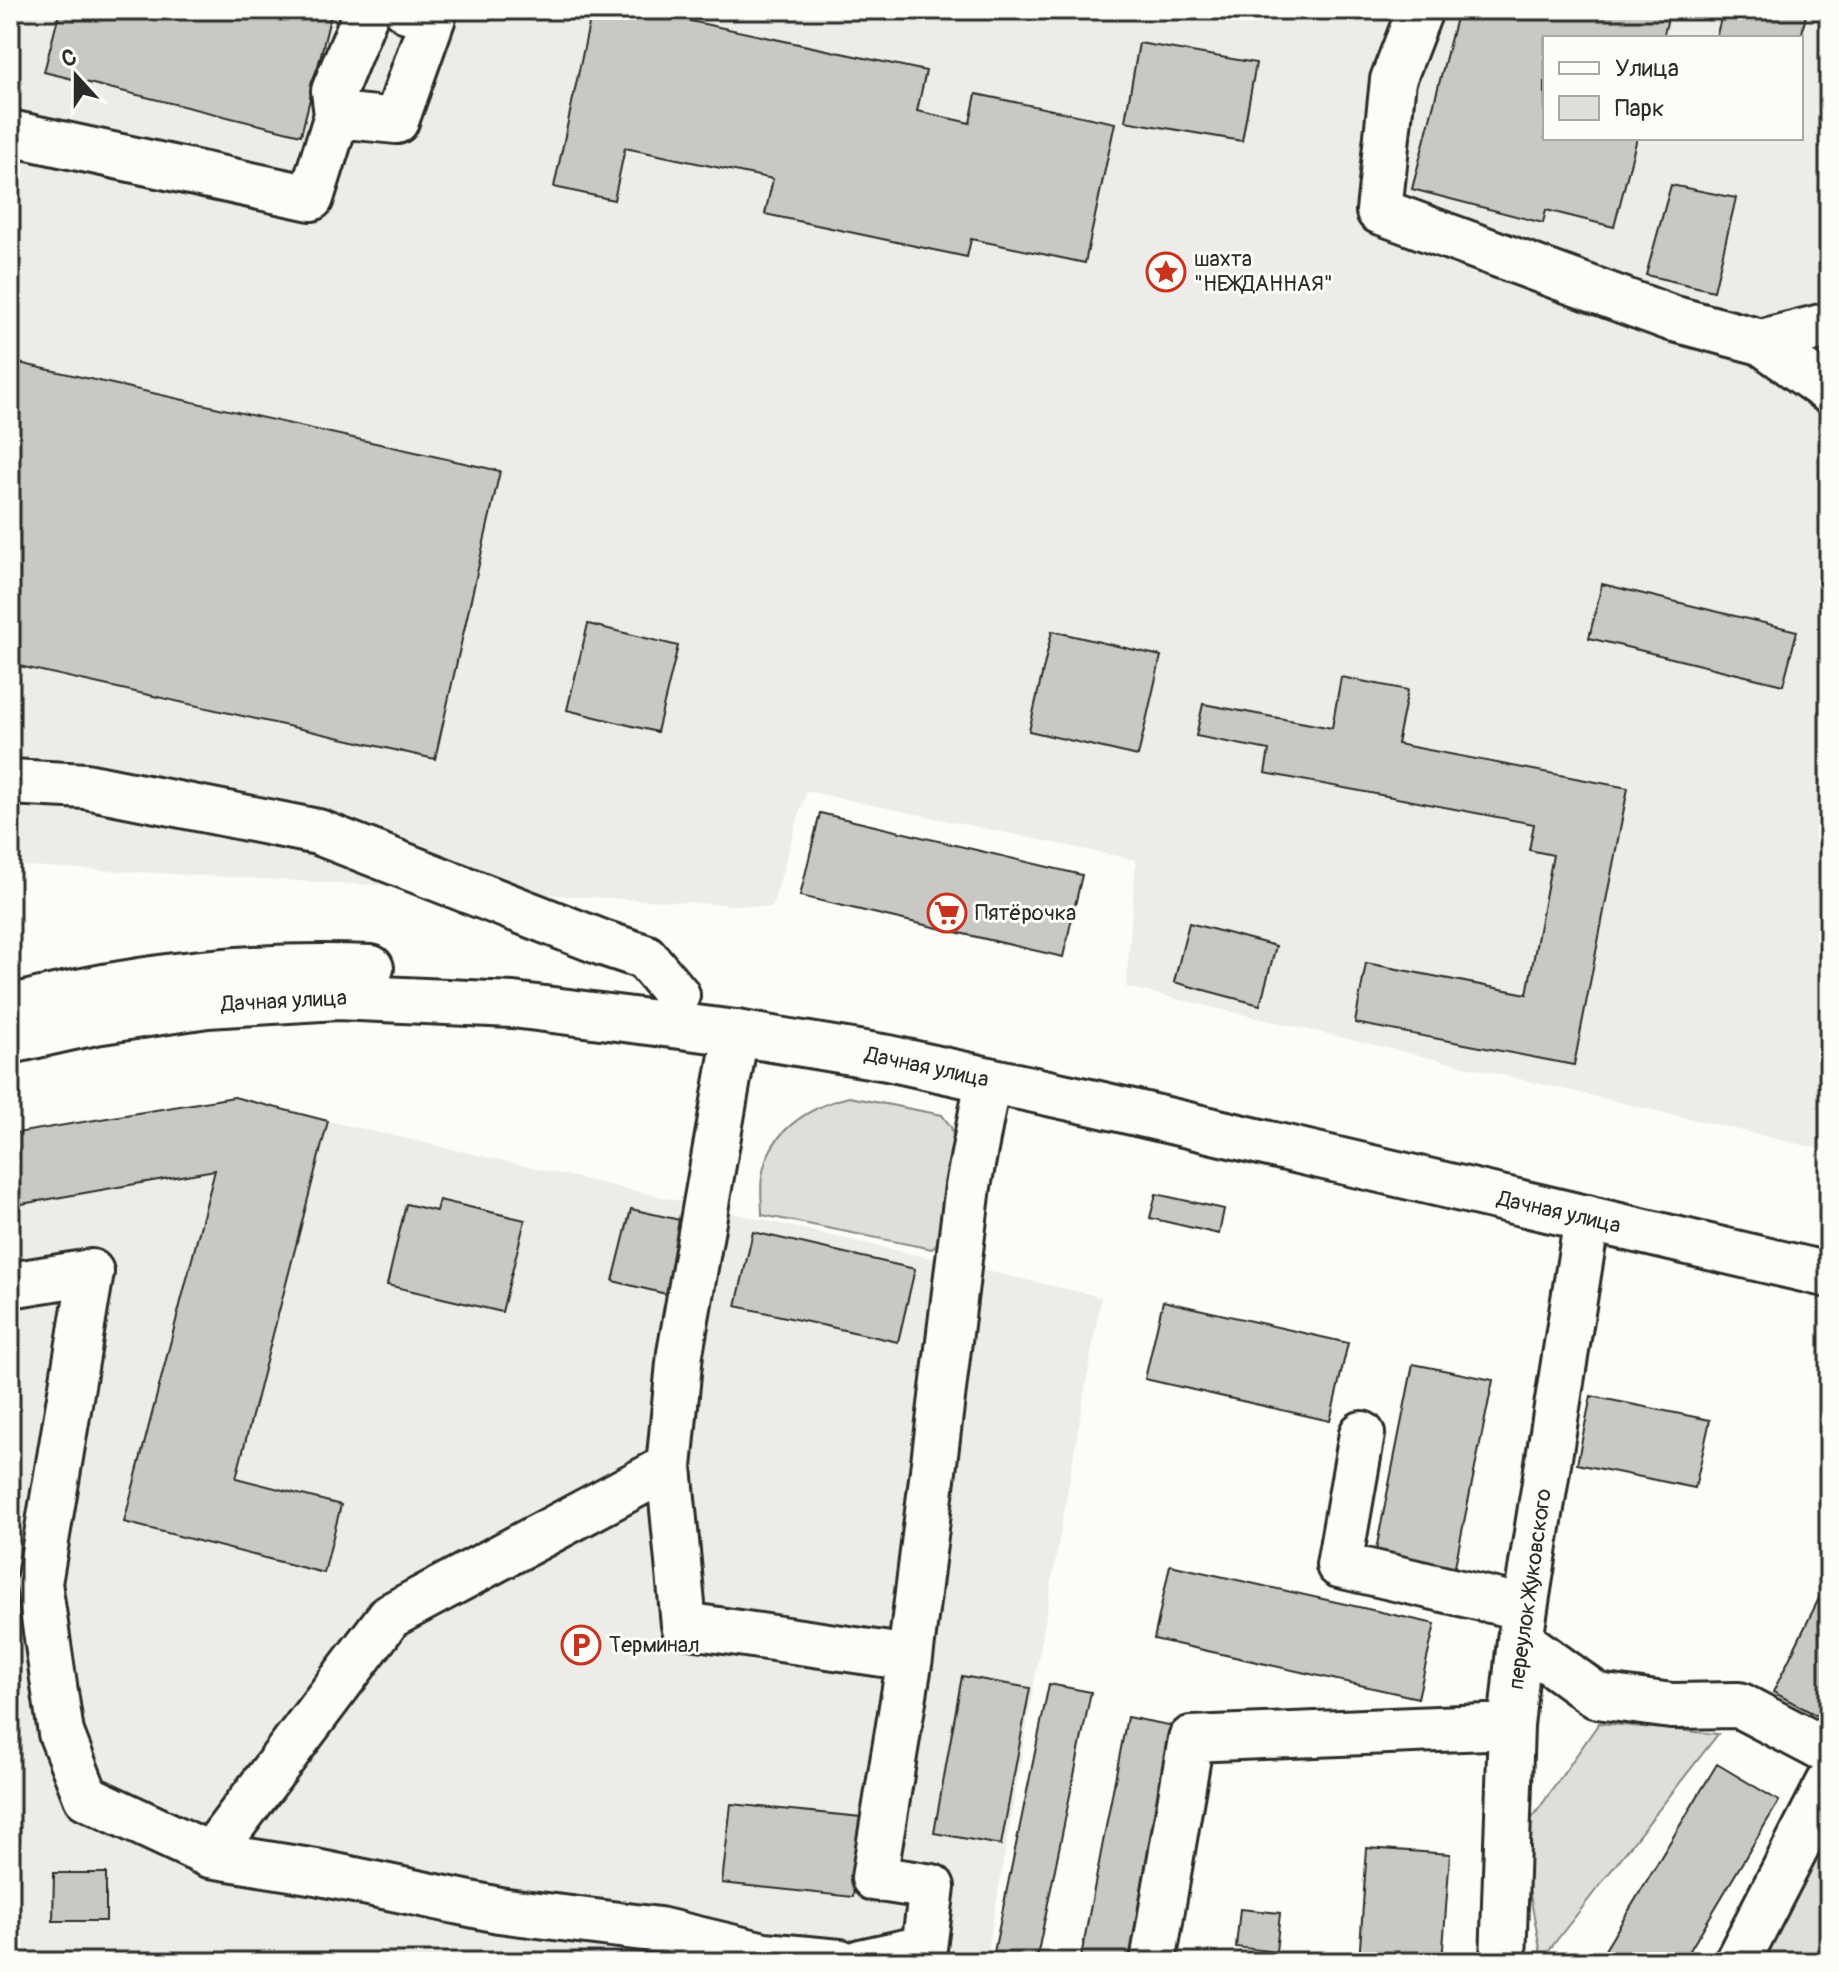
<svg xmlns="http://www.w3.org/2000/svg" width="1839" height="1972" viewBox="0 0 1839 1972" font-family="Pangolin,sans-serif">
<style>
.built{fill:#edece8;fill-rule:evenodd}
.green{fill:#dfdeda;stroke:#858482;stroke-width:2}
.building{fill:#c9c8c4;stroke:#2b2b2b;stroke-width:2}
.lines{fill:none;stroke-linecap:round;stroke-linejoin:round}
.minor-casing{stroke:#2b2b2b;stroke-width:50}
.major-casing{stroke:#2b2b2b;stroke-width:50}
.minor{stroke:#fdfcf7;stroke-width:44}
.major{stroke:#fdfcf7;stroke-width:44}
.labels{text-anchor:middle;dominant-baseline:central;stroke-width:6;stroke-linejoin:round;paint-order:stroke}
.poi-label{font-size:22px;fill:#2b2b2b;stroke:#fdfcf7;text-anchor:start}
.street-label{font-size:22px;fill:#2b2b2b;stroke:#fdfcf7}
</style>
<rect width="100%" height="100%" fill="#fdfcf7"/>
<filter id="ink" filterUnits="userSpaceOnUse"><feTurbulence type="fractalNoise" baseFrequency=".0125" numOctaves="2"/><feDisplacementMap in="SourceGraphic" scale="16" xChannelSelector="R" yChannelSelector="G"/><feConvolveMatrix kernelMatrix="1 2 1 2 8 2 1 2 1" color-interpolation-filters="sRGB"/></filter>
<g filter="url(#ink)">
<path class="built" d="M10,10h1819v1141l-703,-164 10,-127 -330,-69 -34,116 -762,-42zM1545,38h256v100h-256z
M234,1097l94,24 773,176 -115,665h-829l-147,-7v-821z"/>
<path class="green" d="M849,1097l93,18 9,12 4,17 -14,95 -9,10 -170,-34c0,-12 -2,-26 0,-38 6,-45 46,-70 87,-80z
M1599,1723l119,11 -176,225 -23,-122z
M1829,1830v132h-71z"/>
<path class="building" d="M60,10h272l-31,125 -257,-63z
M592,10h46l288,61 -9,40 53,12 6,-29 139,29 -30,140 -114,-24 -4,18 -202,-43 8,-35 -148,-31 -11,52 -60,-13z
M1458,10h212l-7,28h-118v100h92l-23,89 -68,-17 -3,13 -131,-34z
M1723,10h84l-6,28h-85z
M1139,43l117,20 -14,78 -117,-20z
M1671,185l65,13 -22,93 -68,-16z
M10,361l490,110 -65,288 -425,-95z
M1602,584l195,47 -14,54 -194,-47z
M588,624l90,22 -21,86 -90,-22z
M1052,631l109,25 -23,100 -109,-25z
M1341,677l67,13 -11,54 231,44 -54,277 -219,-42 11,-60 161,31 26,-139 -24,-5 5,-26 -269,-51 4,-23 -73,-14 7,-32 129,24z
M820,813l262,62 -19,82 -263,-61z
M1189,923l87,23 -16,59 -86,-23z
M234,1097l94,24 -92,357 105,27 -17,68 -200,-51 91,-352 -205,36v-72z
M1156,1194l68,15 -5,25 -69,-16z
M439,1200l86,20 -23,92 -115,-27 19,-81 30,7z
M631,1209l53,12 -18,73 -53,-13z
M753,1232l162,37 -17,73 -162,-36z
M1163,1301l185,42 -18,78 -185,-42z
M1413,1364l80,16 -39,191 -79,-16z
M1591,1396l119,24 -15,68 -118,-24z
M1170,1565l265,59 -17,74 -264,-59z
M1829,1578v144l-56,-30z
M962,1676l68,12 -29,157 -67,-12z
M1049,1684l42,8 -55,270h-44z
M1127,1717l47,9 -45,236h-49z
M1717,1764l62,37 -96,161h-57l-21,-12z
M731,1804l130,13 -8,80 -131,-14z
M1367,1848l83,6 -8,108h-83z
M54,1873h52v48h-53z
M1240,1909l40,4 -4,39 -40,-5z"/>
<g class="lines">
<defs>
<path id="minor" d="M1420,10l-27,70 -14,131 292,107 90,24 68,49
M337,115l-3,-24 33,-81
M10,133l301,65 26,-83 59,6 37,-104 -26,-7
M1761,342l68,-17
M10,782l76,4 232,46 285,111 42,14 32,38
M736,1033l-56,320 -11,114 15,158 226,33 -36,220 58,9 -8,61 -63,14
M10,1285l81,-13 -52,311 22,150 25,64 124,58 106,17 183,38 160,20 105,25 76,7
M1362,1434l-23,131 186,43
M1520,1640l77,56 75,10 67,-1 90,47
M910,1658l58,-472 20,-106
M210,1855l180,-239 279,-149
M1153,1962l38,-223 320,-13
M1503,1962l8,-236 9,-86 67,-422
M1737,1962l92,-179"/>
<path id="major" d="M10,1008c118,-31 239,-45 361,-40
M10,1041l85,-19 112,-17 130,-8 176,8 223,28 152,25 206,45 735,172"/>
</defs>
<use href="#minor" class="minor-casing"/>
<use href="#major" class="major-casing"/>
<use href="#minor" class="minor"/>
<use href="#major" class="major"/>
</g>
</g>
<defs>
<symbol id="sight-ring" viewBox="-11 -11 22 22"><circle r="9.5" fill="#fdfcf7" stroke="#c8321e" stroke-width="1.5"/><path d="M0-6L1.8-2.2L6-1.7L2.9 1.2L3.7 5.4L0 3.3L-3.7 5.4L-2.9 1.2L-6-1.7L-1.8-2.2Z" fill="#c8321e"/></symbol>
<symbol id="supermarket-ring" viewBox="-11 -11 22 22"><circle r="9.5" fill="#fdfcf7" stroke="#c8321e" stroke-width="1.5"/><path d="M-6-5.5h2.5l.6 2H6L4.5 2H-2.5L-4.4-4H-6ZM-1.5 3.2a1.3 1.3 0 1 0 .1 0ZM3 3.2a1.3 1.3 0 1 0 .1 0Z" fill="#c8321e"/></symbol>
<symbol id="parking-ring" viewBox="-11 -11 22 22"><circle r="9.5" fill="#fdfcf7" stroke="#c8321e" stroke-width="1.5"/><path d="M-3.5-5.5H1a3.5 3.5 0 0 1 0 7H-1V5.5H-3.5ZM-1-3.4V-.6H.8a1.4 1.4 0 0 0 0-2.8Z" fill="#c8321e"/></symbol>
</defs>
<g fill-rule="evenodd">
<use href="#sight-ring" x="1144" y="250" width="44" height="44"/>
<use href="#supermarket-ring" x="925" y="891" width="44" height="44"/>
<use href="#parking-ring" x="559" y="1623" width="44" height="44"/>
</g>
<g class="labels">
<g class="poi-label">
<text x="1194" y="259">шахта<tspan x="1194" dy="25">"НЕЖДАННАЯ"</tspan></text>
<text x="975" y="913">Пятёрочка</text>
<text x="609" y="1645">Терминал</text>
</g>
<g class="street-label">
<text transform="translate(284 1001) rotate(-3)">Дачная улица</text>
<text transform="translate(927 1067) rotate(12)">Дачная улица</text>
<text transform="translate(1559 1212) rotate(13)">Дачная улица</text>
<text transform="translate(1530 1589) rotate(-82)">переулок Жуковского</text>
</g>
</g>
<rect width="1839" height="1972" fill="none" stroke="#fdfcf7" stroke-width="40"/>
<rect x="20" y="20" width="1799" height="1932" fill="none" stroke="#2b2b2b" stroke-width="3" filter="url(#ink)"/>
<rect x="1543" y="36" width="260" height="104" fill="#fdfcf7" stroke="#a9a8a5" stroke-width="2"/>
<rect x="1559" y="62" width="40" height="12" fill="#fdfcf7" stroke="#a9a8a5" stroke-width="2"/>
<text x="1615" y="76" font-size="24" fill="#2b2b2b">Улица</text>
<rect x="1559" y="96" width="40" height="24" fill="#dfdeda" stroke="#a9a8a5" stroke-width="2"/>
<text x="1615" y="116" font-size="24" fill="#2b2b2b">Парк</text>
<g transform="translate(76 76) rotate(339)" stroke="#fdfcf7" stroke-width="6" paint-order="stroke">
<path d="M0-6L14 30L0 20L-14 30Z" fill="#2b2b2b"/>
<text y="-12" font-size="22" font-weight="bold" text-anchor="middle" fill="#2b2b2b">С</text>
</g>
</svg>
